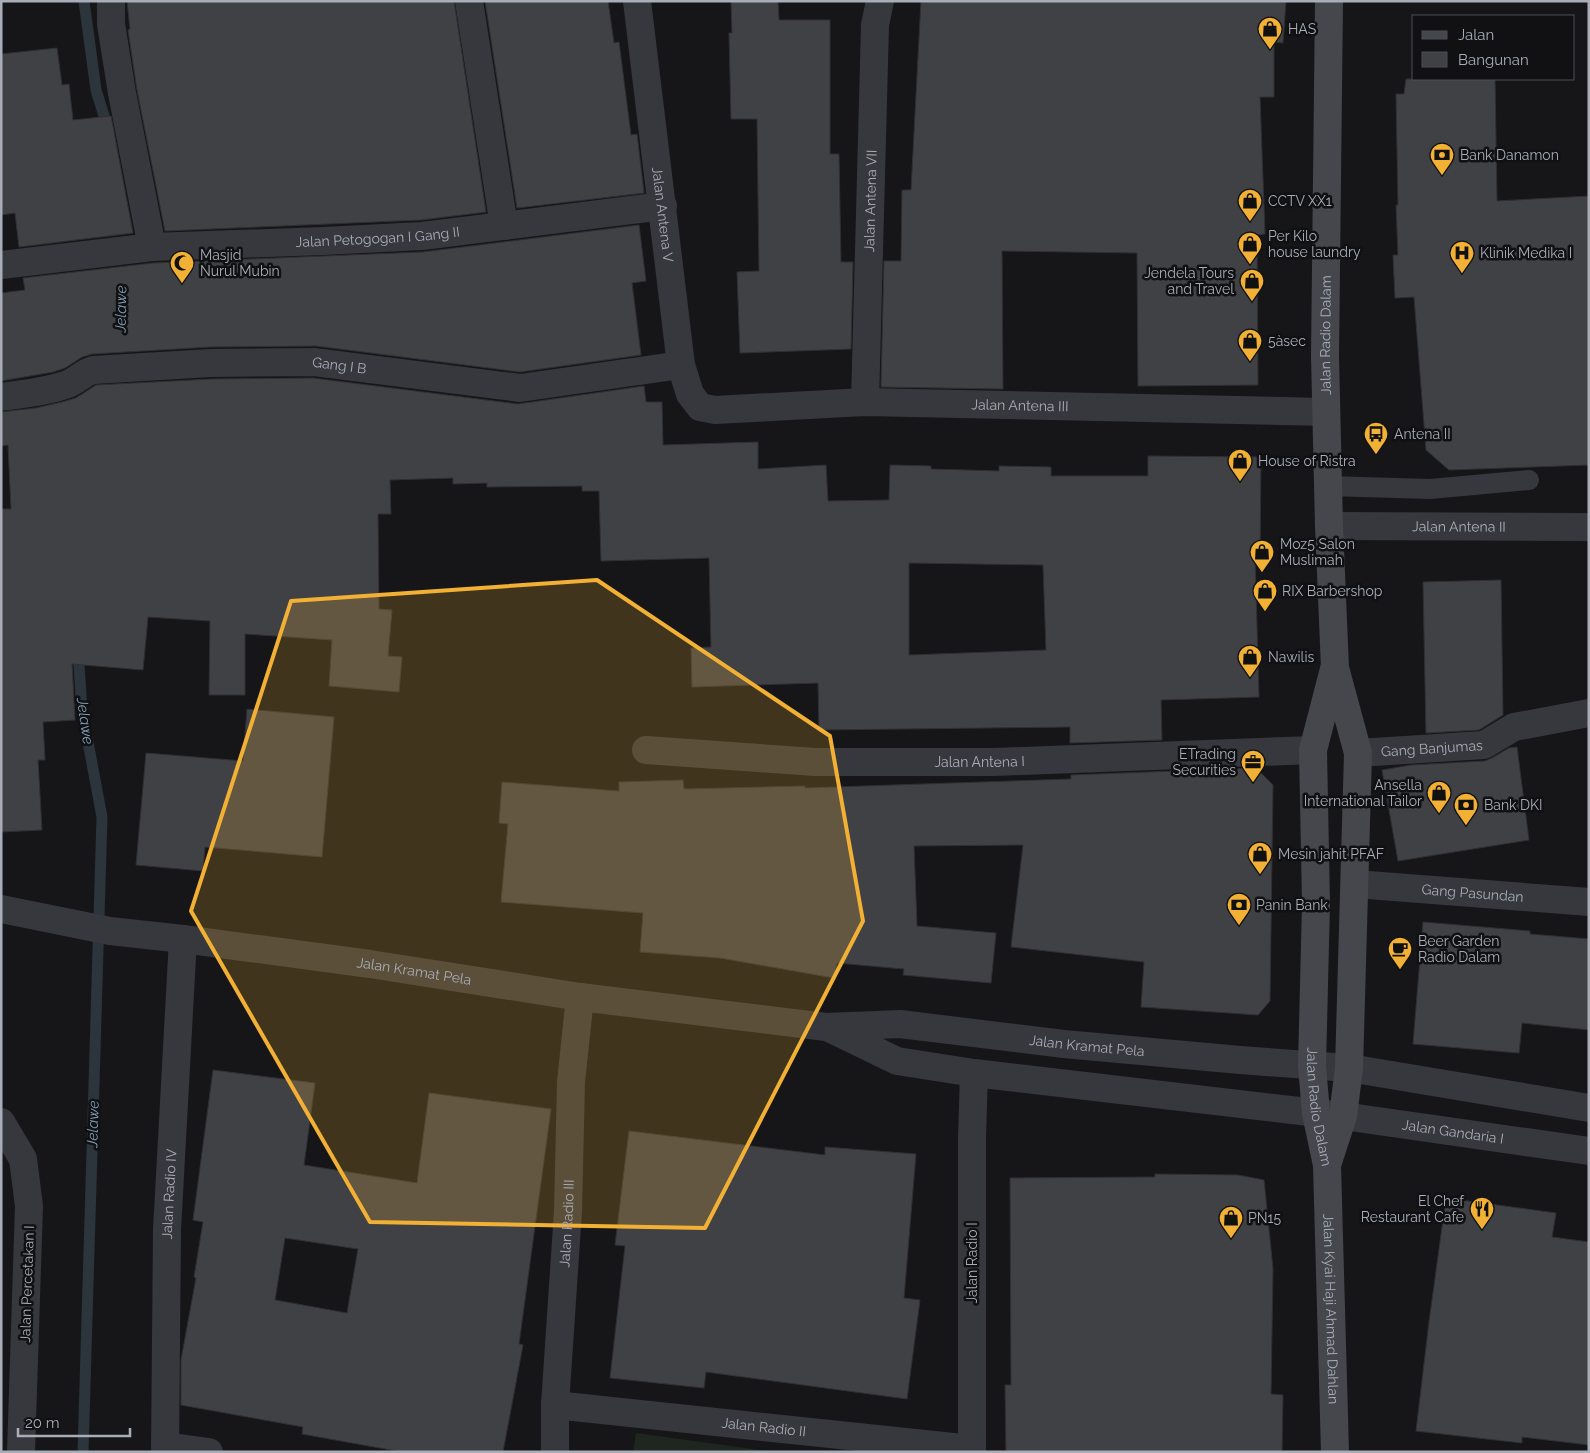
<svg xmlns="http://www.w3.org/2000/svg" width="1590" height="1453" viewBox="0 0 1590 1453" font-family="Raleway,sans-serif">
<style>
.green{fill:#1e261f}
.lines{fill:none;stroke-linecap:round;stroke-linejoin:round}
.stream{stroke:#2c353c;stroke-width:11}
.building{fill:#404145;stroke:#303034;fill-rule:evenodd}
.service{stroke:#37383d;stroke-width:20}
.minor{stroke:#37383d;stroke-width:28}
.tertiary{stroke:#37383d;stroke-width:28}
.secondary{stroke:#45474d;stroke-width:28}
.marked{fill:#f2b134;fill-opacity:0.2;stroke:#f2b134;stroke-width:4;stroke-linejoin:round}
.labels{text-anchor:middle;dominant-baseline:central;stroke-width:5;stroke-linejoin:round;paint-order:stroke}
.poi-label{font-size:14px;fill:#a8adb8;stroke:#111113;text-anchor:start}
.street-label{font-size:14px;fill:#a8adb8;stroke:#111113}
.water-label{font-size:15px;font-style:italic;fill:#7f9bb3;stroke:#111113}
</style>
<rect width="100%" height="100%" fill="#161618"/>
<path class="green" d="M636,1433l132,18 -1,1h-134z"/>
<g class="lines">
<path class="stream" d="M84,1l12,89 13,42
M78,650l4,60 20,107 -19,635"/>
</g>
<path class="building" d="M127,1h327l32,211 -65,8 -256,11 -28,-141 -9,-60 2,-1z
M485,1h123l6,42 5,-1 12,93 6,-1 7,59 -127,15z
M731,1h47l1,19h51v134h9l2,108h12l-2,87 -111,4 -3,-81 22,-1 -2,-152h-26l-2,-86h3z
M921,1h365l-3,42 -9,-1v55h-14l5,137 -8,1 1,150 -120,1 -1,-133 -135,-2 1,138 -122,-2 3,-126h17l1,-71h9z
M57,48l5,37 7,-1 4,36 38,-4 22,117 -114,14 -4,-34 -14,2v-161z
M1406,79h89l2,122 92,-5v269l-140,5 -23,-20 -12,-153 -19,1 -2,-43h5l-2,-50h2l-2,-111h8z
M639,225l7,56 -14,2 9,72 -121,17 -204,-26 -106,1 -118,7 -10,3 -17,11 -12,4 -52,9v-88l24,-3 -2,-12 130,-15 270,-11z
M313,378l205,26 126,-18 2,16h16l1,43 95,-3v27l68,-4 2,36 61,-1 1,-35 41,1v3l68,2v-5l52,1v9h97v-20l113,1 -1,100h-5l4,140 -98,3 1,40 -92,3v-16l-251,3 -1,-47 -126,4 -1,-39 20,-1 -2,-89 -108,3 -2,-70h-17v-5l-95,1v-4l-34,1v-6l-63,2 1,34h-13l1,95 13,1 -4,46 14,1 -3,35 -70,-6 3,-46 -87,-6v61h-36l1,-74 -62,-4 -5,53 -71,-6 3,56 -32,2 2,38h-7l4,70 -41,2v-323h10l-3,-64 -7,1v-34l35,-4 26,-6 14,-4 20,-13 116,-6zM909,563l134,2 3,85 -137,5z
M1501,580l2,135 -24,15 -53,3 -3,-151z
M247,709l87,8 -12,140 -117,-10 -2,24 -67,-6 10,-112 97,8z
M1517,747l12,93 -131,21 -16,-91 29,-5 74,-4 7,-3 17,-10z
M1256,768l17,17 -3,216 -12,14 -117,-8 3,-45 -133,-15 12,-102 -109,1 3,80 79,7 -5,50 -88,-8 1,-6 -67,-6 -3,15 -114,-20 -80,-6 3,-39 -142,-11 7,-78 -9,-1 3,-41 117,9v-9l64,-2 1,9 121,-3v2l266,-9v-4z
M1423,922l107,9v3l59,5v91l-67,-7 -3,30 -106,-9z
M213,1070l102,13 -11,82 113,18 12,-90 122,16 -32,235 4,1 -20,107h-101l-100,-18 1,-7 -122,-22v-45l15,-82 -2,-1 9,-55 -10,-2zM285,1238l73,11 -11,64 -72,-13z
M629,1131l196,24v-8l91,7 -12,144 16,2 -13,99 -201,-27 -2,16 -94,-10 15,-132 -10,-1z
M1155,1174l83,1 26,5 9,89 -2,125 12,1 -1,57h-276l-1,-67h6l-1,-207 145,-1z
M1446,1198l110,15 -4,24 37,5v203l-67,-8v6l-106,-12 13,-109z"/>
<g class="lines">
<path class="service" d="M1328,486l102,3 99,-9"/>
<g class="minor">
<path d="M111,1v23l11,69 30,154"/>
<path d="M469,1l35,225"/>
<path id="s1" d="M637,1l44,364 9,29 10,13 15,3 150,-8 461,10"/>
<path id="s2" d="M1,265l151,-18 171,-6 99,-5 241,-30"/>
<path id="s3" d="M1,397c21,-3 44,-5 64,-12 11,-3 17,-12 28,-15l118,-7 103,-1 206,26 161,-23"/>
<path id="s4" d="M865,402l10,-377 5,-24"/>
<path id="s5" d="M1329,526l260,1"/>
<path id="s6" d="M646,750l169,12h179l319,-12"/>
<path id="s7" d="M1358,753l126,-8 30,-18 75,-14"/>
<path id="s8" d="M1355,884l234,18"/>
<path d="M1,1122l22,37 6,47 -8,246"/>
<path id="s9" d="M555,1405l417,44"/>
<path d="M165,1446l44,6"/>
<path id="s10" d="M165,1452l2,-222 16,-291"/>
<path id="s11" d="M555,1452v-47l13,-194 3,-129 9,-85"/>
<path d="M972,1452v-314l2,-65"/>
</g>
<g class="tertiary">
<path id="s12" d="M1,909l109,22 73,8 187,25 210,33 246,30 74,-3 164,20 176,16 109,8 240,40"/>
<path id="s13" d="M829,1028l68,33 77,12 369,43 246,35"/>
</g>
<g class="secondary">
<path id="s14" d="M1334,669l-21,81 3,154 -4,162 4,47 11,52 8,287"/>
<path id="s15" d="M1327,1165l16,-49 6,-48 9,-315 -23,-85 -6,-142 -4,-170 4,-355"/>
</g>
</g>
<path class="marked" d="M597,580l233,156 33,185 -158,307 -335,-6 -179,-311 100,-310z"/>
<defs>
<symbol id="shop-pin" viewBox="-11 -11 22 30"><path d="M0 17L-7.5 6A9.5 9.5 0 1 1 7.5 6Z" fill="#f2b134" stroke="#111113"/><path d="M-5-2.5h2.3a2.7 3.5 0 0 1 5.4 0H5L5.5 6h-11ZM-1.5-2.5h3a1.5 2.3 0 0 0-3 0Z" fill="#111"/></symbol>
<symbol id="bank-pin" viewBox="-11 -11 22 30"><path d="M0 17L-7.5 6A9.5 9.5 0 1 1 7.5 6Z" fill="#f2b134" stroke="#111113"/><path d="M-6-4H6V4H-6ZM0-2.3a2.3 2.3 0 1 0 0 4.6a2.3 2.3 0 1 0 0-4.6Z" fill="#111"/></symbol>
<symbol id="hospital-pin" viewBox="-11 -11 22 30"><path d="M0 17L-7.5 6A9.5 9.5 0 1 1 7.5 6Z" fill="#f2b134" stroke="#111113"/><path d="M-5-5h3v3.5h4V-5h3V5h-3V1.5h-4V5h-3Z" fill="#111"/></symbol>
<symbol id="mosque-pin" viewBox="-11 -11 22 30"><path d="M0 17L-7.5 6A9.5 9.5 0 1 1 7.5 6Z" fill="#f2b134" stroke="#111113"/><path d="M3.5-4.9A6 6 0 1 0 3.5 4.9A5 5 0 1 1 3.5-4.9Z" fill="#111"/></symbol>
<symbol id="bus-pin" viewBox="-11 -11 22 30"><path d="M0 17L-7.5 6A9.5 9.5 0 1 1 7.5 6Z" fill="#f2b134" stroke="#111113"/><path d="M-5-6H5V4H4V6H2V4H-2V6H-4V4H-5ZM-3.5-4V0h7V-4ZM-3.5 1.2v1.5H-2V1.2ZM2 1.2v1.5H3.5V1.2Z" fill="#111"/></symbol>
<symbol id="office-pin" viewBox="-11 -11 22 30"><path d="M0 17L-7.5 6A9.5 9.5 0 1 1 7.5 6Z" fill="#f2b134" stroke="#111113"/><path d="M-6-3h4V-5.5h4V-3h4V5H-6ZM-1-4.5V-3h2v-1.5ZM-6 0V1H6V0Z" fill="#111"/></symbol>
<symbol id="cafe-pin" viewBox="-11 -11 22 30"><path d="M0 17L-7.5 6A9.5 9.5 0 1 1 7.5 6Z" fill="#f2b134" stroke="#111113"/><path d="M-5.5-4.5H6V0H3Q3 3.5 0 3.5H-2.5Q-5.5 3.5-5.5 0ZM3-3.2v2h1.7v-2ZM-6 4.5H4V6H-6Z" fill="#111"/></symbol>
<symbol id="restaurant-pin" viewBox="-11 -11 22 30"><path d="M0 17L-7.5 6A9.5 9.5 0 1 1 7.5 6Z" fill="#f2b134" stroke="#111113"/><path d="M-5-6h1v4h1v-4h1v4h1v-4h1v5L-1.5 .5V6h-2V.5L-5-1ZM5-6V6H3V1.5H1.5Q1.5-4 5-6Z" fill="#111"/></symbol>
</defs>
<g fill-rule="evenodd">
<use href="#shop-pin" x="1256" y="15" width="28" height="38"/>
<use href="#bank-pin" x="1428" y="141" width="28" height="38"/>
<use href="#shop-pin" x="1236" y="187" width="28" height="38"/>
<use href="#shop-pin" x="1236" y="230" width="28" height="38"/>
<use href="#hospital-pin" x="1448" y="239" width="28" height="38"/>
<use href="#mosque-pin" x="168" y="249" width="28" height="38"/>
<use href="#shop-pin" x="1238" y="267" width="28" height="38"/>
<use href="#shop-pin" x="1236" y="327" width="28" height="38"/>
<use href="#bus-pin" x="1362" y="420" width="28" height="38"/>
<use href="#shop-pin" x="1226" y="447" width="28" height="38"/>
<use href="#shop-pin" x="1248" y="538" width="28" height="38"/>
<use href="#shop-pin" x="1251" y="577" width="28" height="38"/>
<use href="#shop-pin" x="1236" y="643" width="28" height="38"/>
<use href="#office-pin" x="1239" y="748" width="28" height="38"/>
<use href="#shop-pin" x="1425" y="779" width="28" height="38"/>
<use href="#bank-pin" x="1452" y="791" width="28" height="38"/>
<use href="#shop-pin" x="1246" y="840" width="28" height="38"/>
<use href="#bank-pin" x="1225" y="891" width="28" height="38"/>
<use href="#cafe-pin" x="1386" y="935" width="28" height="38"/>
<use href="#restaurant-pin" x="1468" y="1195" width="28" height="38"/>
<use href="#shop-pin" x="1217" y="1204" width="28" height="38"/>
</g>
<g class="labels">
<g class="poi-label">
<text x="1288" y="29">HAS</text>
<text x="1460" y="155">Bank Danamon</text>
<text x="1268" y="201">CCTV XX1</text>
<text x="1268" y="236">Per Kilo<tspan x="1268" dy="16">house laundry</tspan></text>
<text x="1480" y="253">Klinik Medika I</text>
<text x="200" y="255">Masjid<tspan x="200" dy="16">Nurul Mubin</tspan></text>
<text x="1234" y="273" text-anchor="end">Jendela Tours<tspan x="1234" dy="16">and Travel</tspan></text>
<text x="1268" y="341">5àsec</text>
<text x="1394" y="434">Antena II</text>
<text x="1258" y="461">House of Ristra</text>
<text x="1280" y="544">Moz5 Salon<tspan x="1280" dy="16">Muslimah</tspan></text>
<text x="1282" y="591">RIX Barbershop</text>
<text x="1268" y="657">Nawilis</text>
<text x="1236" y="754" text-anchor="end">ETrading<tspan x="1236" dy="16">Securities</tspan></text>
<text x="1422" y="785" text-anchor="end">Ansella<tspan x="1422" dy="16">International Tailor</tspan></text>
<text x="1484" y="805">Bank DKI</text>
<text x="1278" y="854">Mesin jahit PFAF</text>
<text x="1256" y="905">Panin Bank</text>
<text x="1418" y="941">Beer Garden<tspan x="1418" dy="16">Radio Dalam</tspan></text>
<text x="1464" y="1201" text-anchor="end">El Chef<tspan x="1464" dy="16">Restaurant Cafe</tspan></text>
<text x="1248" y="1218">PN15</text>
</g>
<g class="street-label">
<text stroke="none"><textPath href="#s4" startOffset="201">Jalan Antena VII</textPath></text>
<text stroke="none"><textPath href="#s1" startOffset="215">Jalan Antena V</textPath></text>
<text stroke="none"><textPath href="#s2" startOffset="378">Jalan Petogogan I Gang II</textPath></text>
<text stroke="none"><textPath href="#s15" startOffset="836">Jalan Radio Dalam</textPath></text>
<text stroke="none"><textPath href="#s3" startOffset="344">Gang I B</textPath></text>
<text stroke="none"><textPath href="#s1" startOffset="734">Jalan Antena III</textPath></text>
<text stroke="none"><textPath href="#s5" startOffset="130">Jalan Antena II</textPath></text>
<text stroke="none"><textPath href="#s7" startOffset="74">Gang Banjumas</textPath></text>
<text stroke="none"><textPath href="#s6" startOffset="334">Jalan Antena I</textPath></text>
<text stroke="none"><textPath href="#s8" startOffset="118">Gang Pasundan</textPath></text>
<text stroke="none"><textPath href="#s12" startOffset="418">Jalan Kramat Pela</textPath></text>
<text stroke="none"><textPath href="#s12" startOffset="1096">Jalan Kramat Pela</textPath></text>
<text stroke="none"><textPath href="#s14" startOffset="441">Jalan Radio Dalam</textPath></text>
<text stroke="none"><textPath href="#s13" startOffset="636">Jalan Gandaria I</textPath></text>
<text stroke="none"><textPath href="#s10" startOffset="258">Jalan Radio IV</textPath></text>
<text stroke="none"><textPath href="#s11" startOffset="229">Jalan Radio III</textPath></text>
<text transform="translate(972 1263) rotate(-90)">Jalan Radio I</text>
<text transform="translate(27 1284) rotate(-88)">Jalan Percetakan I</text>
<text stroke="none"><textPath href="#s14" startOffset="644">Jalan Kyai Haji Ahmad Dahlan</textPath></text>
<text stroke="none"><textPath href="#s9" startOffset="210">Jalan Radio II</textPath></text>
</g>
<g class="water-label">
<text transform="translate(121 309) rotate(-89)">Jelawe</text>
<text transform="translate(85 721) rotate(82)">Jelawe</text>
<text transform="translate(93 1124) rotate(-88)">Jelawe</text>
</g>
</g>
<rect width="1590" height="1453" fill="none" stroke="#a8adb8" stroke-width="5"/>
<rect x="1412" y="15" width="162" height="65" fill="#111113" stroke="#4d4f55"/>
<rect x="1422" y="31" width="25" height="8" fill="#45474d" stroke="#4d4f55"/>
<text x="1458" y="40" font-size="15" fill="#a8adb8">Jalan</text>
<rect x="1422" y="52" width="25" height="15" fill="#404145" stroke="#4d4f55"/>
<text x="1458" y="65" font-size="15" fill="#a8adb8">Bangunan</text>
<path d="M18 1428v8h112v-8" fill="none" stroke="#a8adb8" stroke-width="2.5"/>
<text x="25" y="1428" font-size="15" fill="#a8adb8" stroke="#111113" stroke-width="4" paint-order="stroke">20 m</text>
</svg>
